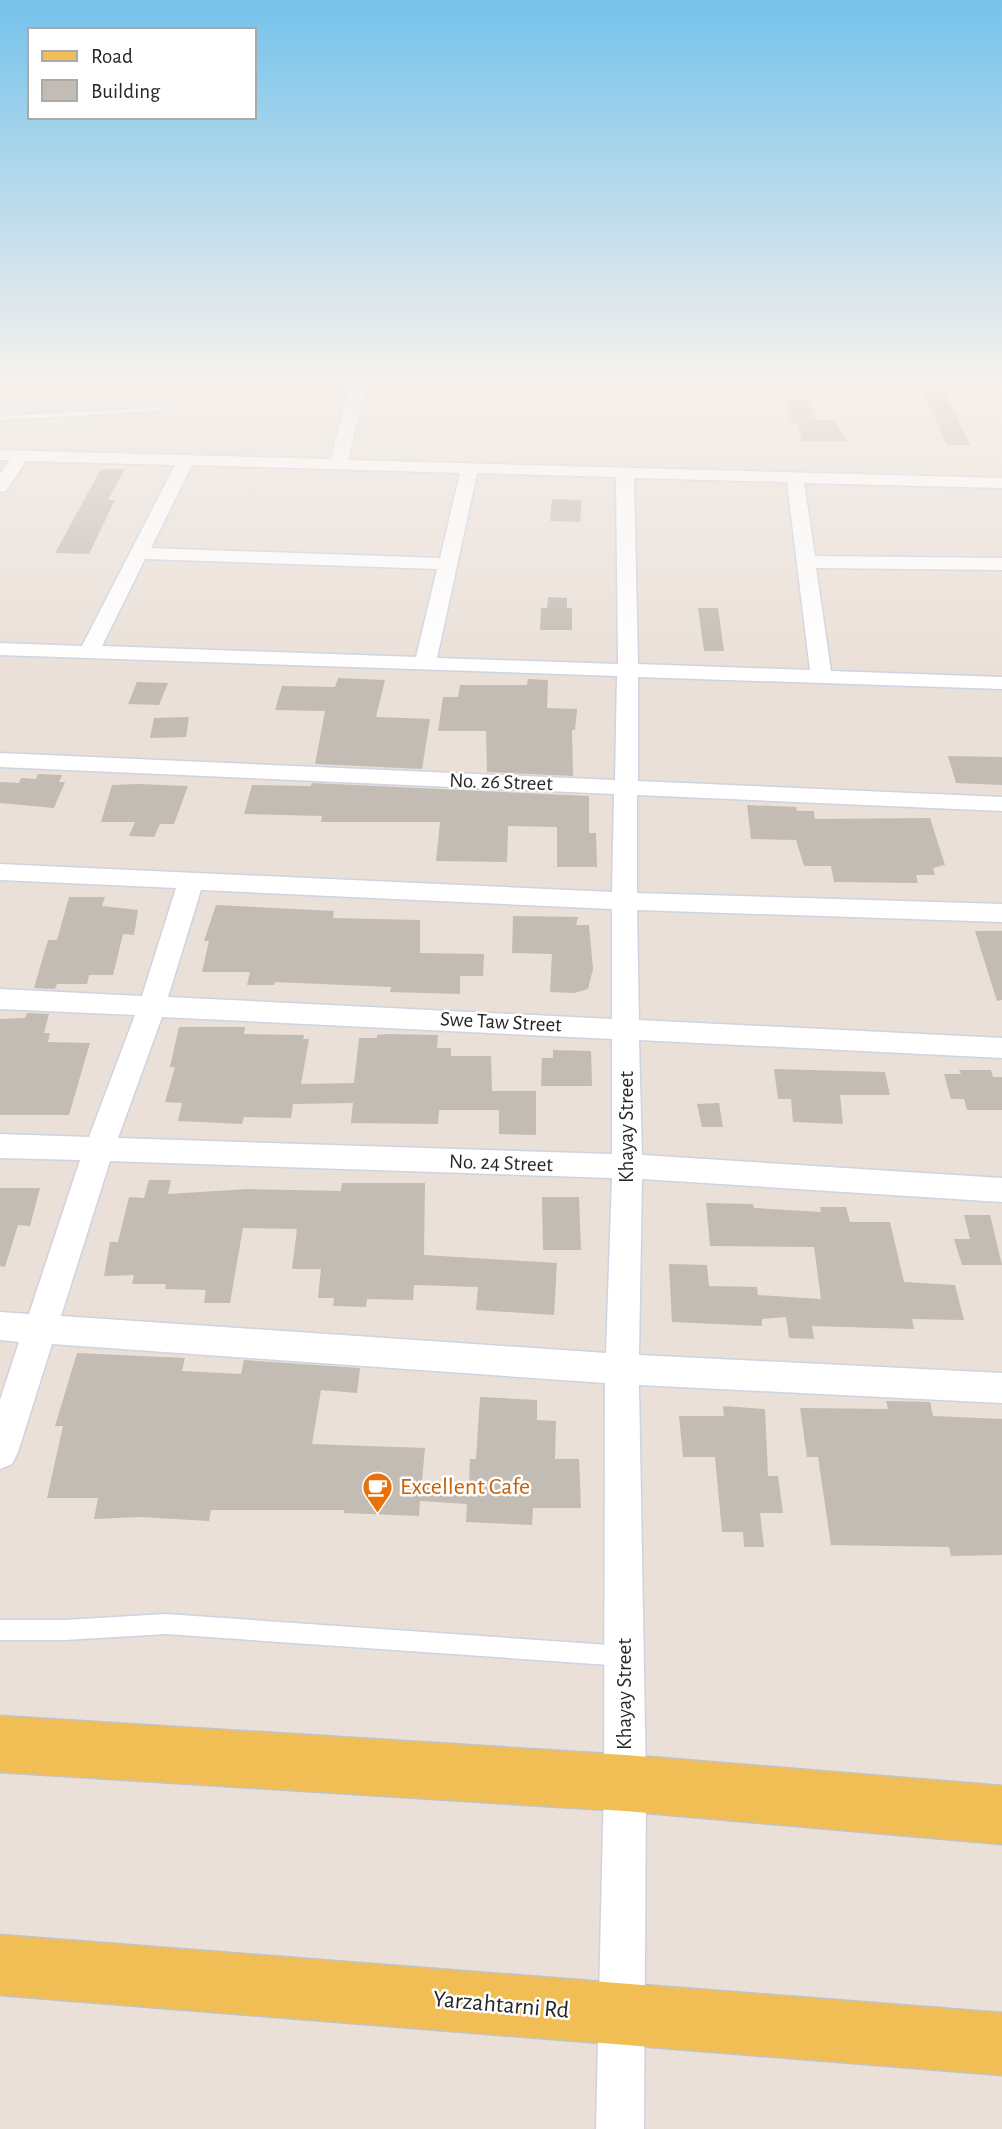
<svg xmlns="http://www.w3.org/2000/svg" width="1002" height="2129" viewBox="0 0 1002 2129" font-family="'Alegreya Sans',sans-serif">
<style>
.building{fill:#c2bcb4}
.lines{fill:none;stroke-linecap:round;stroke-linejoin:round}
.lane-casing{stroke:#cdd3e1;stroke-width:3}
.street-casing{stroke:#cdd3e1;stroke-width:3}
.primary-casing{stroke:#c3c3c3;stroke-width:3}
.lane{fill:#fff;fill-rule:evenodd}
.street{fill:#fff;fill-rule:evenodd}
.primary{fill:#f1be56;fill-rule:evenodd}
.labels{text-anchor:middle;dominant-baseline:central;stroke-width:5;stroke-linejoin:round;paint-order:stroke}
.street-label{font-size:21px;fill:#272727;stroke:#fff}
.near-food-label{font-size:24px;fill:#c56008;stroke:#fff;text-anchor:start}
.near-street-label{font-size:24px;fill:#272727;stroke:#fff}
</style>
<rect width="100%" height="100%" fill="#eae0d8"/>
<path class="building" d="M945,392l25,53h-23l-24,-52z
M785,399h23l7,21h20l11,21h-44l-5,-18h-5z
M101,469h24l-17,31h7l-26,54 -34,-1z
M552,499l30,1 -2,22 -30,-1z
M548,597l19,1v10h5v22h-32l1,-22h6z
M698,608h20l6,43h-20z
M338,678l47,2 -9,37 54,2 -8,50 -107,-5 10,-53 -50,-1 7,-24 53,1z
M528,679l20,1 -1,28 30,1 -2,21h-3l1,46 -86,-4 -1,-41h-48l5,-34h15l2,-12h67z
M137,682l31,1 -9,22 -31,-1z
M189,717l-3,20 -36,1 4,-20z
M948,756l54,1v28l-46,-2z
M38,774l24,1 -3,7h6l-11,26 -54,-5v-21l19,1 2,-5 15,1z
M312,783l277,13v37h7l1,34h-40v-40l-49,-1 -1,36 -71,-1 4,-39h-119l1,-6 -78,-2 8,-29 59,1z
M112,785l26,-1 50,2 -14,38h-14l-6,13 -25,-1 6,-14h-34z
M747,805l49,2 1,4h17l1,8 115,-1 15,47 -12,3 2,7h-19l2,8 -84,-1 -3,-16h-27l-8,-26 -45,-1z
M69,897h36l-3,9 36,4 -4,25 -11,-1 -10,41h-24l-2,9h-30l-2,5 -21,-1 14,-48h9z
M216,905l118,6 -1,7 87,2v33l64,1 -1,22h-23v18l-70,-2 1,-5 -116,-5 -1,3h-27l3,-13h-48l7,-31h-5z
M513,916l65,1 -2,8h13l4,44 -5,20 -14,4 -24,-1 2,-38 -40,-1z
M975,931h27v69l-5,1z
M27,1013l22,1 -5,19h6l-2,9 42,1 -21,72h-69v-96l25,-1z
M179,1027h66l-1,7 60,1 -1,4h6l-8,45 53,-1 5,-45h18v-3l11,-1 50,1 -1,13h14v8h40l1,35h44v44l-37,-1v-24h-60l-1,14 -87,-1 2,-20 -60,1 -2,14 -47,-1 -2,7 -64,-3 4,-18 -17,-1 10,-35h-5z
M553,1050l38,1 1,35h-51l1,-28h11z
M774,1069l111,3 5,23h-50l3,29 -50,-2 -2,-23h-13z
M959,1070h32l2,7h9v33h-35l-3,-11h-13l-7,-25h17z
M719,1103l4,24h-21l-5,-23z
M149,1180h22l-3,14 80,-5 93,2 1,-8h83l-1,72 133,8 -3,52 -78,-5 2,-23 -64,-2 -1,15 -46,-1 -1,8 -33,-1 1,-8h-16l3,-29h-29l5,-40 -54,-1 -13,75h-26l2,-13 -41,-1 1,-5h-34l2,-9 -30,1 6,-34h8l11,-45 15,1z
M0,1188h40l-10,38 -12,-1 -13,42 -5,-1z
M542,1197h37l2,53h-38z
M706,1203l47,1 1,4 67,4 -1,-5h26l4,15h40l14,60 51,3 9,35 -52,-1 2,10 -102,-3 2,13 -25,-1 -3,-21 -24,2v7l-90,-4 -3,-58 38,1 2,21 48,1 1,8 63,4 -7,-52 -104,-1z
M964,1215h26l12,50h-40l-8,-26h16z
M77,1353l108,5 -3,13 59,3 3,-14 116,8 -3,25 -36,-3 -9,54 113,4 -3,33 47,3 1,-25h6l4,-62 57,3v20l19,1 -1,38h24l2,49h-48l-1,17 -66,-3 1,-18 -47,-3 -1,15 -75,-3v-3h-133l-2,11 -69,-4 -46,2 4,-21h-51l16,-72h-8z
M886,1401l44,1 3,14 69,3v136l-51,1 -2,-9 -118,-2 -13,-88h-11l-7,-49 88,1z
M723,1406l42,3 3,67h10l5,37h-23l4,34h-20l-1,-15h-21l-7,-75h-32l-4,-41h45z"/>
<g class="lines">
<defs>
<path id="lane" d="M164,407v4h-3l-161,9v-4z
M166,1614l458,32 7,3 3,7 -3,7 -7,3 -458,-32 -101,6h-65v-20h65z"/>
<path id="street" d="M352,375h16l-20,85 654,18v10l-198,-5 11,73 187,2v12l-186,-2 15,103 171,6v12l-364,-12v104l364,16v14l-365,-16v98l365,11v18l-365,-12 2,110 363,18v20l-363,-18 3,115 360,23v24l-360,-23 -3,176 363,18v30l-363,-18 7,398 -2,346h-48l8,-346 1,-400 -553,-39 -34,108 -6,12 -12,5v-69l19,-58 -19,-2v-28l29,2 51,-154 -80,-2v-24l89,3 46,-122 -135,-6v-20l142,7 34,-108 -176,-8v-16l612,28 2,-98 -614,-27v-14l615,27 2,-104 -617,-21v-12l82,3 93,-181 -149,-4 -20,30 -6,1v-18l10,-14h-10v-10l331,9zM192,465l268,8 -20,85 -289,-10zM477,473l139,4 2,187 -181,-6zM634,478l153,4 23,188 -172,-6zM145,559l292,10 -21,88 -314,-11zM201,890l411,19v110l-444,-22zM162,1017l450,22v115l-494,-16zM110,1161l502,17 -6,175 -545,-37z"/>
<path id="primary" d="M0,1716l625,39 377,31v58l-377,-33 -625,-39z
M0,1935l1002,78v62l-1002,-80z"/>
</defs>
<use href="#lane" class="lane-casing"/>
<use href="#street" class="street-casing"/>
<use href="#primary" class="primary-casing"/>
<use href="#lane" class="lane"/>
<use href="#street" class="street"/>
<use href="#primary" class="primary"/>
</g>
<linearGradient id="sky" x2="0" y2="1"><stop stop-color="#75c2eb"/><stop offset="0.56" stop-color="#f6f1ed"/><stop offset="1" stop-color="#f6f1ed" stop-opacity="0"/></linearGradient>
<rect width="1002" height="673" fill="url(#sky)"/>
<defs>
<symbol id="cafe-pin" viewBox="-11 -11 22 30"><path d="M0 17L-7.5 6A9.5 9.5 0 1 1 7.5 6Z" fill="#e8710a" stroke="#fff"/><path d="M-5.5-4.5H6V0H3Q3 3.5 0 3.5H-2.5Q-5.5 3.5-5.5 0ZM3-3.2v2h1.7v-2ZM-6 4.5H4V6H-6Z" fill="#fff"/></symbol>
</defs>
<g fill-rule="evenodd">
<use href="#cafe-pin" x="360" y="1470" width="35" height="47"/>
</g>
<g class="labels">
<g class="street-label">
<text transform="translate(501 782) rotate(2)">No. 26 Street</text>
<text transform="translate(501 1022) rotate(3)">Swe Taw Street</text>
<text transform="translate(626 1127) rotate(-90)">Khayay Street</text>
<text transform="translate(501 1163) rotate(2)">No. 24 Street</text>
<text transform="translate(624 1694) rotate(-90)">Khayay Street</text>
</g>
<g class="near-food-label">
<text x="400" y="1487">Excellent Cafe</text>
</g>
<g class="near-street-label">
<text transform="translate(501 2005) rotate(5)">Yarzahtarni Rd</text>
</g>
</g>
<rect x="28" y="28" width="228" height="91" fill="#ffffff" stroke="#a9a9a9" stroke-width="2"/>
<rect x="42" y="51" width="35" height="10" fill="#f1be56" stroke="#a9a9a9" stroke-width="2"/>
<text x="91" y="63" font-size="21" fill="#272727">Road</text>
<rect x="42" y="80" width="35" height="21" fill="#c2bcb4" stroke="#a9a9a9" stroke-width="2"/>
<text x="91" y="98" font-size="21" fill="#272727">Building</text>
</svg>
